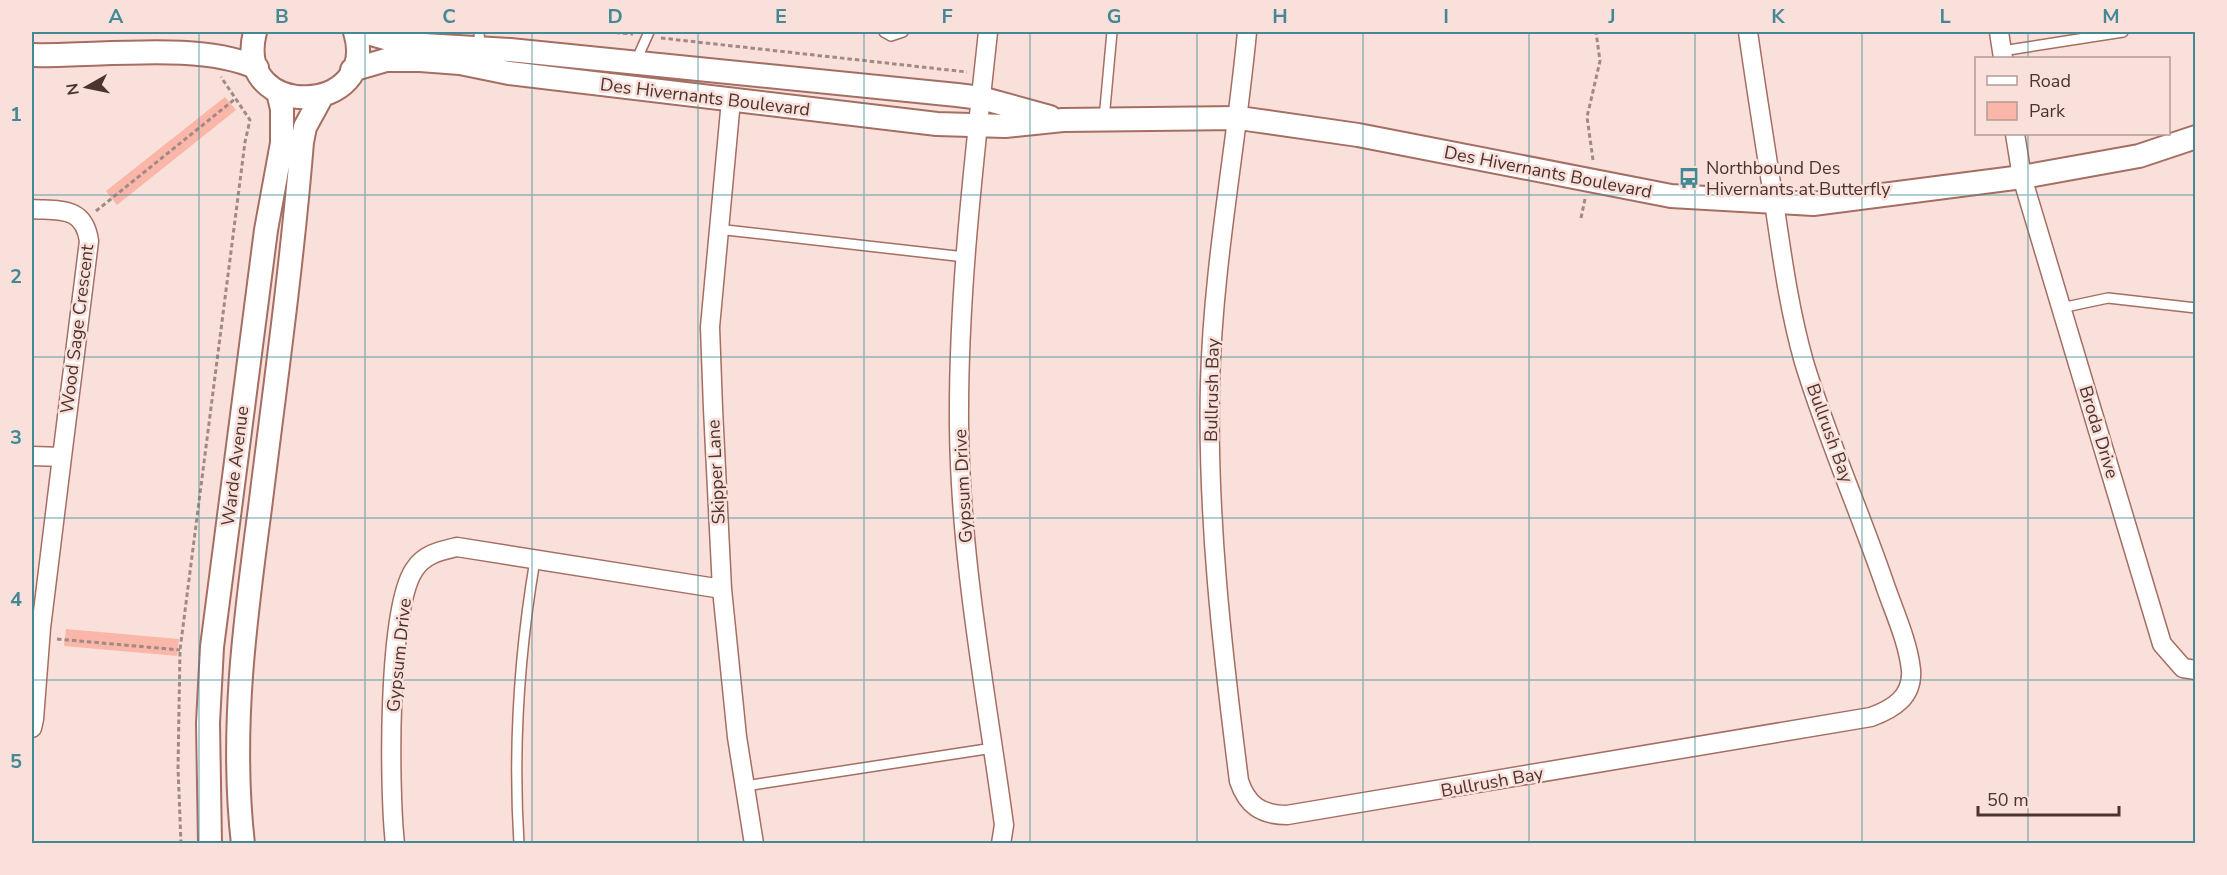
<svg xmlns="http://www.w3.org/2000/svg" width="2227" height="875" viewBox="0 0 2227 875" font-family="'Nunito Sans',sans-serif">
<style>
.green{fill:#fab6a8}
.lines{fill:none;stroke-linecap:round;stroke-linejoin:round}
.service-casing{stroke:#a56e63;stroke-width:12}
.minor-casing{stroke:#a56e63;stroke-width:21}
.tertiary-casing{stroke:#a56e63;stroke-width:26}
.path{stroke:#a28983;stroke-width:3;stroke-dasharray:4.5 3;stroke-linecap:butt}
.service{stroke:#fff;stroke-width:9}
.minor{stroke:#fff;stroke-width:18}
.tertiary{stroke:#fff;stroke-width:22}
.grid{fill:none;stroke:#438895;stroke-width:1.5;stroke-opacity:0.55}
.labels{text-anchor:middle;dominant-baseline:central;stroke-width:5;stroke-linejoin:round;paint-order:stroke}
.street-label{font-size:18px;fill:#4c332e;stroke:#f9e0da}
.poi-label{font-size:18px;fill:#4c332e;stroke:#f9e0da;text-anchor:start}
.neatline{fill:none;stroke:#438895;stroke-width:2}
.grid-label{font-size:20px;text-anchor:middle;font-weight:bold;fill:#438895}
</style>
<rect width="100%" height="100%" fill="#f9e0da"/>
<path class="green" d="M225,97l11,13 -119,95 -11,-14z
M66,629l113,10 -2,17 -113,-10z"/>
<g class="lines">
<defs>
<path id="service" d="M479,32l1,17
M884,32l7,4 12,-4
M2002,51l121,-19
M636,61l13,-29
M1104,119l8,-87
M717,229l248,28
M2061,308l47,-10 88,10
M745,786l248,-38
M519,844c-6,-96 0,-190 16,-284"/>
<path id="minor" d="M988,32c-14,130 -30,261 -29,393 1,134 27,267 45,400l-3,19
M1247,32c-11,117 -34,233 -37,351 -3,134 12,265 29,398 8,24 22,34 48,34l584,-98c22,-8 42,-20 40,-47 -3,-28 -16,-56 -25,-82 -26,-76 -59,-150 -82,-226 -15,-53 -22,-106 -30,-160 -9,-57 -18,-114 -26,-170
M1999,32l4,26
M731,100l-21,227 3,82 9,180 15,148 17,107
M2015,134l7,43 140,467 21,24 13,2
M32,209c28,2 52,-3 57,32l-27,216 -30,-1
M32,728l2,-9 7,-91 21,-171
M395,844c-6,-53 -8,-233 19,-274 10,-16 26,-19 43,-23l265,42"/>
<path id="tertiary" d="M255,32c-23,90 126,84 100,0
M364,32l42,12 104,6 447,45 24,3 69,19
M32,55c63,2 169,-14 225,13
M352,70l34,-10h34l40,3 49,10 428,51 68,2 58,-6 176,-2 119,17 313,61 142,8 209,-27 117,-21 57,-19
M210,844l-2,-121 4,-76 54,-417 16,-87v-34l-4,-17
M243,844c-13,-113 2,-224 17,-336 15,-122 32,-243 42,-366l3,-15 17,-31"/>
</defs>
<use href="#service" class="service-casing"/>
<use href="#minor" class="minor-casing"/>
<use href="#tertiary" class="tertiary-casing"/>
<path class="path" d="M608,32l25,2
M661,38l306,34
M1593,160l-6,-43 13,-56 -4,-29
M96,211l139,-112
M1581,218l4,-19
M57,639l123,11
M181,844l-3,-76 2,-118 65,-508 5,-22 -29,-43"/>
<use href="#service" class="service"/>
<use href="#minor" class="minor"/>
<use href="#tertiary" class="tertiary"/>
</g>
<path class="grid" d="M199,32v812M365,32v812M532,32v812M698,32v812M864,32v812M1030,32v812M1197,32v812M1363,32v812M1529,32v812M1695,32v812M1862,32v812M2028,32v26M2028,134v710M32,195h2164M32,357h2164M32,518h2164M32,680h2164"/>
<defs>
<symbol id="bus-bare" viewBox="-9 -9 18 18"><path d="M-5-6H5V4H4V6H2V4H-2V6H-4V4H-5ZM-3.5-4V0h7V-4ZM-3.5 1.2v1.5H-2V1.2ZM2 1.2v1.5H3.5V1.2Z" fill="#438895" stroke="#f9e0da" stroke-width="2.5" paint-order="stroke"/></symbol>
</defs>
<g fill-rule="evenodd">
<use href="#bus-bare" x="1674" y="163" width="30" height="30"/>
</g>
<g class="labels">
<g class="street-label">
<text transform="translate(705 97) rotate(7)">Des Hivernants Boulevard</text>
<text transform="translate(1548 172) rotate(11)">Des Hivernants Boulevard</text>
<text transform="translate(77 329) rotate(-83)">Wood Sage Crescent</text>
<text transform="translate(1212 390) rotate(-89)">Bullrush Bay</text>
<text transform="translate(2099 432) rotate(73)">Broda Drive</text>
<text transform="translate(1830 433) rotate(70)">Bullrush Bay</text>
<text transform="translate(235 466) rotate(-83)">Warde Avenue</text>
<text transform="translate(716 472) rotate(-93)">Skipper Lane</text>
<text transform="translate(963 486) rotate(-93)">Gypsum Drive</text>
<text transform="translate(399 655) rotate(-84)">Gypsum Drive</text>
<text transform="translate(1492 782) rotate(-10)">Bullrush Bay</text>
</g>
<g class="poi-label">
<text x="1706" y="168">Northbound Des<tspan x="1706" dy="21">Hivernants at Butterfly</tspan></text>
</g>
</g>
<rect width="2227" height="875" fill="none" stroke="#f9e0da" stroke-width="66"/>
<rect x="1975" y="57" width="195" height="78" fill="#f9e0da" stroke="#b49b95" stroke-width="1.5"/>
<rect x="1987" y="76" width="30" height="9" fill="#ffffff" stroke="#b49b95" stroke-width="1.5"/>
<text x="2029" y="87" font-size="18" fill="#4c332e">Road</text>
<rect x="1987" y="102" width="30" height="18" fill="#fab6a8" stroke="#b49b95" stroke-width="1.5"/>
<text x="2029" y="117" font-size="18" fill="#4c332e">Park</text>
<g transform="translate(87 87) rotate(261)" stroke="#f9e0da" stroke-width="4.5" paint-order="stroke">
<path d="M0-4.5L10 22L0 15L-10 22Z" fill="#4c332e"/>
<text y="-9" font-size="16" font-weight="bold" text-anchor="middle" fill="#4c332e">N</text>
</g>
<path d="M1978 806v9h141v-9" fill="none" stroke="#4c332e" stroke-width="3"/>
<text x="1987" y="806" font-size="18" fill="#4c332e" stroke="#f9e0da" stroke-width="4.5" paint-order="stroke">50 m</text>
<rect x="33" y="33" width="2161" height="809" class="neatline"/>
<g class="grid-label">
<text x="116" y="23">A</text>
<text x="282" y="23">B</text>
<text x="449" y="23">C</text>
<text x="615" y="23">D</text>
<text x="781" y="23">E</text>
<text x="947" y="23">F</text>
<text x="1114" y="23">G</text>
<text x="1280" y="23">H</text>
<text x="1446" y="23">I</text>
<text x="1612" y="23">J</text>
<text x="1778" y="23">K</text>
<text x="1945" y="23">L</text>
<text x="2111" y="23">M</text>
<text x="16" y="121">1</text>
<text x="16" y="283">2</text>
<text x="16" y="444">3</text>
<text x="16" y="606">4</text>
<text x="16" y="768">5</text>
</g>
</svg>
